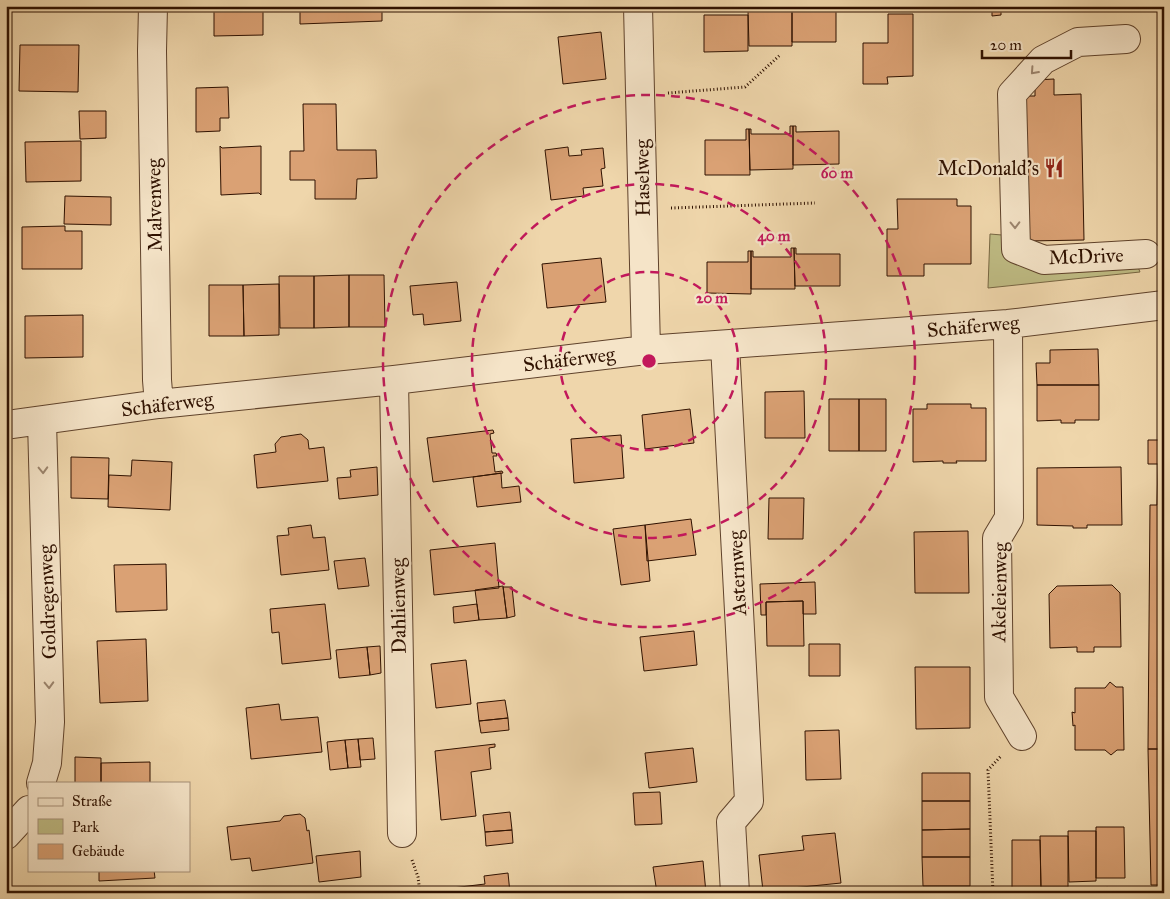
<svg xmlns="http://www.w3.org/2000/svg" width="1170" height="899" viewBox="0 0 1170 899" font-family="'IM FELL Great Primer',serif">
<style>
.green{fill:#bfbc84;stroke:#776642}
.building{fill:#daa174;stroke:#2f1100}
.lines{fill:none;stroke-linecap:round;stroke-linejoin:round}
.minor-casing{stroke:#5f422b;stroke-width:30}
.path{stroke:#2f1100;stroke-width:3;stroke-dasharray:1 2.5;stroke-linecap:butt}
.minor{stroke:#f5e4c8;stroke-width:28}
.oneway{stroke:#9c856e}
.ring{fill:none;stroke:#c2185b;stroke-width:2.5;stroke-dasharray:9 6}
.labels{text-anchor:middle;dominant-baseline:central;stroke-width:4.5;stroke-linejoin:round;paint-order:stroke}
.poi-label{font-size:20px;fill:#2f1100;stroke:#f5e4c8;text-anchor:end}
.street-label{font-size:20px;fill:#2f1100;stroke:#f5e4c8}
.centre{fill:#c2185b;stroke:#f5e4c8;stroke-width:2.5}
.ring-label{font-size:15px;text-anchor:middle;font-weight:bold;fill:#c2185b;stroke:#f5e4c8;stroke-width:4.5;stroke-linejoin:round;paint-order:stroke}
</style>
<rect width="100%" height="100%" fill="#efd6ab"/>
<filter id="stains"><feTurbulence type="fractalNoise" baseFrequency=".004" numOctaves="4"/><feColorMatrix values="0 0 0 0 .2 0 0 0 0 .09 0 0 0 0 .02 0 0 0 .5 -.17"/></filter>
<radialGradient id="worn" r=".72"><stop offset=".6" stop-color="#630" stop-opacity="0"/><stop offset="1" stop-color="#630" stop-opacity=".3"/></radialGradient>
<path class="green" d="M990,234l12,1 6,21 130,11 2,5 -152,16z"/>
<path class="building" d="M214,6h49v29l-49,1z
M300,6h82v15l-82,3z
M792,6h44v36h-44z
M940,6h89v4l-28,1v4l-9,1v-5h-52z
M748,11h44v35h-43z
M888,14h25v62l-26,1 1,7h-25v-41h25z
M704,15h44v36l-44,1z
M601,32l5,47 -43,5 -5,-47z
M20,45h59l-1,47 -59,-1z
M1054,79v16l27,-1 3,146 -56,1 -3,-145h10v-16z
M228,87l1,31h-9v13l-24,1v-44z
M303,104h33l1,46h39l1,28 -20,1 -1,20h-41v-19h-25v-29h14z
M79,111h27v27l-26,1z
M790,126h3v43l-43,1 -1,-41h2v5h39z
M793,126h3v6l43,-1v33l-46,1z
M746,129h3l1,46h-45v-35h41z
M81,141v40l-55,1 -1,-40z
M220,146l2,2 39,-2v49l-2,-2 -38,2z
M568,147l1,9 13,-1 -1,-5 22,-2 2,20 -4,1 2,17 -20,2 1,8 -33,4 -6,-50z
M65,196l46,1v28l-47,-1z
M897,199h60v7h14v58h-47v12h-37v-47h11z
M65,226v5h17v38h-60v-42z
M791,248h3l1,41h-44v-38h2v6h38z
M794,248h2v6h44v32h-45z
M748,251h3v43l-44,-1v-31h41z
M601,258l5,44 -59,6 -5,-44z
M349,275v52l-35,1v-52z
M349,275h35l1,52h-36z
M279,276h35v52h-34z
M457,282l4,39 -37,4 -1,-11 -10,1 -3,-29z
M279,284v51l-35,1 -1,-51z
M209,285h34l1,51h-35z
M83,315v42l-58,1v-42z
M1098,349l1,36h-62l-1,-22h14v-13z
M1159,371h5v378h-16l2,-244h7l1,-41h-10v-24h11z
M1037,385h62v35h-24v3h-14v-3l-24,1z
M804,391l1,47h-40v-46z
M829,399h30v52h-30z
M859,399h27v52h-27z
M927,404h44v4h15v53h-30l1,2h-14v-2l-30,1v-53h14z
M690,409l4,34 -49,6 -3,-34z
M493,430l1,3 -4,1 2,19h4l1,3h-4l2,16 7,-1 1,2 -70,9 -6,-44z
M301,434l7,6 1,9 15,-2 4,34 -71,7 -3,-33 22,-3 -1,-8 6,-7z
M621,435l3,43 -50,5 -3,-44z
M71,457l38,1 -1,41 -37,-1z
M132,460l40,2 -2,48 -62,-3 1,-32 22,1z
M377,467l1,28 -39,4 -2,-21 14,-1 -1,-7z
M1121,467l1,58h-35v3h-14v-2l-36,-1v-57z
M501,473l1,15 17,-2 2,16 -44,5 -4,-30z
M769,498h35l-1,41h-35z
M691,519l5,36 -49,6 -2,-36z
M311,525l2,13 12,-1 4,33 -48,5 -4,-39 12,-1 -1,-7z
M645,525l5,56 -29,4 -8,-56z
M968,531l1,62h-54l-1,-61z
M495,543l4,45 -65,7 -4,-45z
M365,558l4,28 -31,3 -4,-28z
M166,564l1,46 -51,2 -2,-47z
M815,582l1,32h-13v-13l-37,1v13h-5l-1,-31z
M1112,585l8,8 1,54h-27v5h-17v-5l-27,1 -1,-54 8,-8z
M503,586l4,32 -28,2 -4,-30z
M503,587h9l3,29 -8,2z
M803,601l1,45h-37l-1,-44z
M325,604l6,55 -49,5 -3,-32 -7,1 -2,-24z
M477,604l2,16 -25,3 -1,-16z
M694,631l3,34 -53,6 -4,-34z
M146,639l2,62 -48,2 -3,-62z
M809,644h31v32h-31z
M380,646l1,27 -11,2 -3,-28z
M367,647l3,28 -31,3 -3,-28z
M466,660l5,44 -35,4 -5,-44z
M915,667h55v61l-54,1z
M1110,682l6,5h7l1,63h-7l-6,5 -6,-5h-30v-25l-2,1 -1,-14 3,1v-25h30z
M505,700l3,18 -29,3 -2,-18z
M279,704l2,16 37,-3 4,35 -71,7 -5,-51z
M508,718l1,12 -28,3 -2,-12z
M839,730l2,49 -35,1 -1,-49z
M373,738l2,21 -15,1 -2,-21z
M358,739l3,28 -13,1 -3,-28z
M345,740l3,28 -18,2 -3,-28z
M495,744v3l-6,1 2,21 -20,3 5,44 -35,4 -6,-69z
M693,748l4,34 -48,6 -4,-35z
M1148,749h16v136h-13z
M75,757l26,1v25h-26z
M150,762v21h-49v-20z
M922,773h48v28h-48z
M660,792l2,32 -27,1 -2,-32z
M922,801h48v28l-48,1z
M510,812l2,18 -27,2 -2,-17z
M300,814l5,4 2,13 2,-1 4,33 -61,8 -2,-13 -19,2 -4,-33 53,-6 4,-5z
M1096,827h28l1,51h-29z
M970,829v28h-48v-27z
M512,830l1,13 -27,3 -1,-14z
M1068,831h28v50l-27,1z
M835,833l6,50 -78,8 -4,-36 45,-5 -2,-14z
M1040,836h28v51h-27z
M1012,840h28l1,51 -29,1z
M360,851l1,26 -42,5 -3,-26z
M922,857h48v29h-47z
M703,861l3,32h-49l-4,-26z
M99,870h55l1,8 -56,3z
M508,873l2,20h-58v-5l33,-4 -1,-8z"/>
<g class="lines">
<defs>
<path id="minor" d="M153,6l-1,45 5,329 2,24
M638,6l8,344
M1126,39l-48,3 -35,18 -31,34 4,155 28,11 102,-6
M1008,324l1,194 -12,20 2,159 23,39
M725,345l24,456 -18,21 4,71
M394,380l8,453
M6,425l153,-21 235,-24 252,-30 362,-26 156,-19
M41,783l6,-20 3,-41 -8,-301
M6,835l23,-25"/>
</defs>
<use href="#minor" class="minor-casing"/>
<path class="path" d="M668,93l77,-6 35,-32
M671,208l144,-5
M412,860l6,17 2,16
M993,893l-5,-123 13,-14
M1065,893l45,-5"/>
<use href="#minor" class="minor"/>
</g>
<defs><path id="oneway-chevron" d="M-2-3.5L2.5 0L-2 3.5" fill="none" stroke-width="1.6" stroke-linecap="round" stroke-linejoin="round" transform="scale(1.25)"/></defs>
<g class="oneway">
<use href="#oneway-chevron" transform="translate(1034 71) rotate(132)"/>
<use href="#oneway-chevron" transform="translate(1015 225) rotate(89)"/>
<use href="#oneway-chevron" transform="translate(43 470) rotate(88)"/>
<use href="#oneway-chevron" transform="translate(49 685) rotate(88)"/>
</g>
<g class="ring">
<circle cx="649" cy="361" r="89"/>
<circle cx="649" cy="361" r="177"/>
<circle cx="649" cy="361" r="266"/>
</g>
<defs>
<symbol id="restaurant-bare" viewBox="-9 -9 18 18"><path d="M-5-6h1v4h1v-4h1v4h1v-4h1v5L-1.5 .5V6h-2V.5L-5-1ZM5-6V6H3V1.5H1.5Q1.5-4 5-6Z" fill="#8f2418" stroke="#f5e4c8" stroke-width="2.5" paint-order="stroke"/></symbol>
</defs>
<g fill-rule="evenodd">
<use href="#restaurant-bare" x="1040" y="154" width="28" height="28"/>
</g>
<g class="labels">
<g class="poi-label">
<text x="1039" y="168">McDonald's</text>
</g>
<g class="street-label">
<text transform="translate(642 178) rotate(-91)">Haselweg</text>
<text transform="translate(154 205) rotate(-91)">Malvenweg</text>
<text transform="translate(1086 256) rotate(-2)">McDrive</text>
<text transform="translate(973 326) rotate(-5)">Schäferweg</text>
<text transform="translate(569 359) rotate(-7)">Schäferweg</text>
<text transform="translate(167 404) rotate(-7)">Schäferweg</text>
<text transform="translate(737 573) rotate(-93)">Asternweg</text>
<text transform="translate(999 592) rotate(-89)">Akeleienweg</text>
<text transform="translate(47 602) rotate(-92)">Goldregenweg</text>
<text transform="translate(398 606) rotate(-91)">Dahlienweg</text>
</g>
</g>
<circle cx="649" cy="361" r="8" class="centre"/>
<g class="ring-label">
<text x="837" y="178">60 m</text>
<text x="774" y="241">40 m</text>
<text x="712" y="303">20 m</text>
</g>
<rect width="1170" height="899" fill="none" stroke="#efd6ab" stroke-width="25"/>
<rect x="8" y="8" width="1155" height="884" fill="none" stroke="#2f1100" stroke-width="2.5"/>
<rect x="12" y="12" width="1145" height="874" fill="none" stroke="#2f1100"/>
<rect x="28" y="782" width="162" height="90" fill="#f5e4c8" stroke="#a69078"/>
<rect x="38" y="798" width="25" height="8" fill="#f5e4c8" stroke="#a69078"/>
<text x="72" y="806" font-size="15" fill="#2f1100">Straße</text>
<rect x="38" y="819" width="25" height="15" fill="#bfbc84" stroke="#a69078"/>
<text x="72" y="832" font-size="15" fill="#2f1100">Park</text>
<rect x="38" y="844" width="25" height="15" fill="#daa174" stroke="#a69078"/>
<text x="72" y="856" font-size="15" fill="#2f1100">Gebäude</text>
<path d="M982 50v8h89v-8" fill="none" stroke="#2f1100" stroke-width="2.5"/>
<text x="990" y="50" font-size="15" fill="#2f1100" stroke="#f5e4c8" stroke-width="4" paint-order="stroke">20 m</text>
<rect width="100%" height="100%" filter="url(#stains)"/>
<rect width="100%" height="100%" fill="url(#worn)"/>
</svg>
